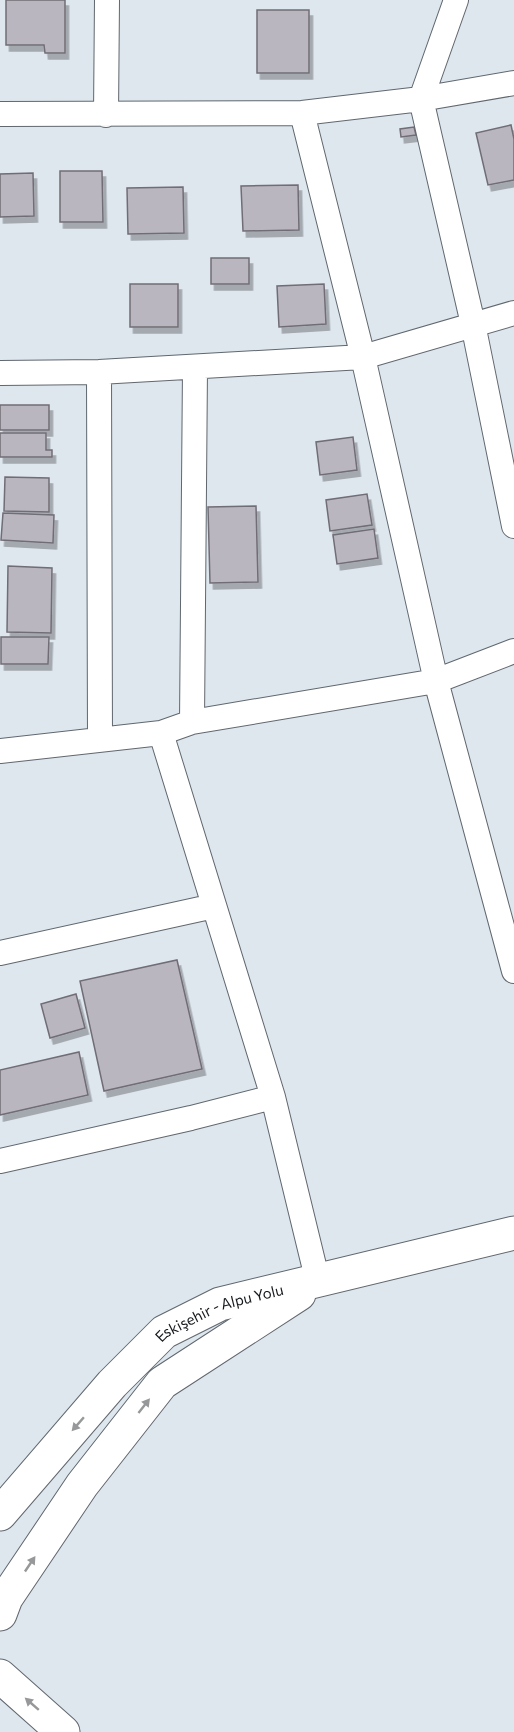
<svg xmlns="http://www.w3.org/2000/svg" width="514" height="1732" viewBox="0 0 514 1732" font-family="Commissioner,sans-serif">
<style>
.building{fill:#bab6bf;stroke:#716d76;stroke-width:1.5;filter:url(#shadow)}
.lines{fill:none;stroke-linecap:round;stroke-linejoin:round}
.minor-casing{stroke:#60676e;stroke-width:26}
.secondary-casing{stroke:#60676e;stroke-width:35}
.trunk-casing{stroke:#60676e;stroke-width:35}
.minor{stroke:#fff;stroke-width:24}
.secondary{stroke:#fff;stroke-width:33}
.trunk{stroke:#fff;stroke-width:33}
.oneway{fill:#969899}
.labels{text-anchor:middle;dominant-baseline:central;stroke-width:4.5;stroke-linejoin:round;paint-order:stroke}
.street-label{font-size:15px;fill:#16191c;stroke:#dee6ee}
</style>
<defs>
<filter id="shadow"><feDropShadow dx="3.5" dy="6" stdDeviation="0" flood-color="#0004"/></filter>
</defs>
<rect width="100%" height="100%" fill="#dee6ee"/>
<path class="building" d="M6,0h59v53h-20l-1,-8h-38z
M257,10h52v63h-52z
M511,125l3,14v41l-26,5 -12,-52z
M414,127l2,8 -15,2 -1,-8z
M60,171h42l1,51h-43z
M33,173l1,43 -34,1v-43z
M298,185l1,45 -56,1 -2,-45z
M183,187l1,46 -56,1 -1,-46z
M211,258h38v26h-38z
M130,284h48v43h-48z
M324,284l2,40 -47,3 -2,-41z
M0,405h49v25h-49z
M0,433h46v17h6v7h-52z
M353,437l4,33 -37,5 -4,-33z
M5,477l44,1v34l-45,-1z
M367,494l5,31 -42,6 -4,-31z
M256,506l2,76 -48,1 -2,-76z
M3,513l51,2 -1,28 -52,-3z
M374,529l4,29 -41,6 -4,-29z
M8,566l44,2 -1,65 -44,-1z
M1,637h48l-1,27h-47z
M177,960l25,109 -98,22 -24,-110z
M76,994l9,34 -35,10 -9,-34z
M79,1052l9,43 -88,20v-45z"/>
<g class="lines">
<defs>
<path id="minor" d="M514,83l-93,16 52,225 41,202
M302,113l61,244 73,324 78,290
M0,114l302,-1 119,-14 35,-99
M106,115l1,-115
M99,372l1,367
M0,373l99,-1 264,-15 151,-44
M192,722l3,-354
M161,733l112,364
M0,751l161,-18 31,-11 244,-41 78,-30
M0,953l214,-47
M0,1161l191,-43 82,-21 45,185"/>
<g id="secondary">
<path id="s1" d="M0,1514l112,-130 52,-52 56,-28 294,-71"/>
<path d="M0,1614l6,-16 76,-113 80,-102 137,-89"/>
</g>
<path id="trunk" d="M0,1676l63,56"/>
</defs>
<use href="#minor" class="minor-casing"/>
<use href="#secondary" class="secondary-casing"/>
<use href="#trunk" class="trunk-casing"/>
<use href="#minor" class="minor"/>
<use href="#secondary" class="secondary"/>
<use href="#trunk" class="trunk"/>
</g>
<defs><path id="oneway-solid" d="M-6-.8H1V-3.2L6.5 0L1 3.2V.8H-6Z" transform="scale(1.5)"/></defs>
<g class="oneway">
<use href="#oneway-solid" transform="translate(144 1406) rotate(-52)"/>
<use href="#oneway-solid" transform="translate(78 1424) rotate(131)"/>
<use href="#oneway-solid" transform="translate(30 1564) rotate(-56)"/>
<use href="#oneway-solid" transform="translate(32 1704) rotate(-139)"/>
</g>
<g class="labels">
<g class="street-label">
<text stroke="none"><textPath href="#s1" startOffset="304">Eskişehir - Alpu Yolu</textPath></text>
</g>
</g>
</svg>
